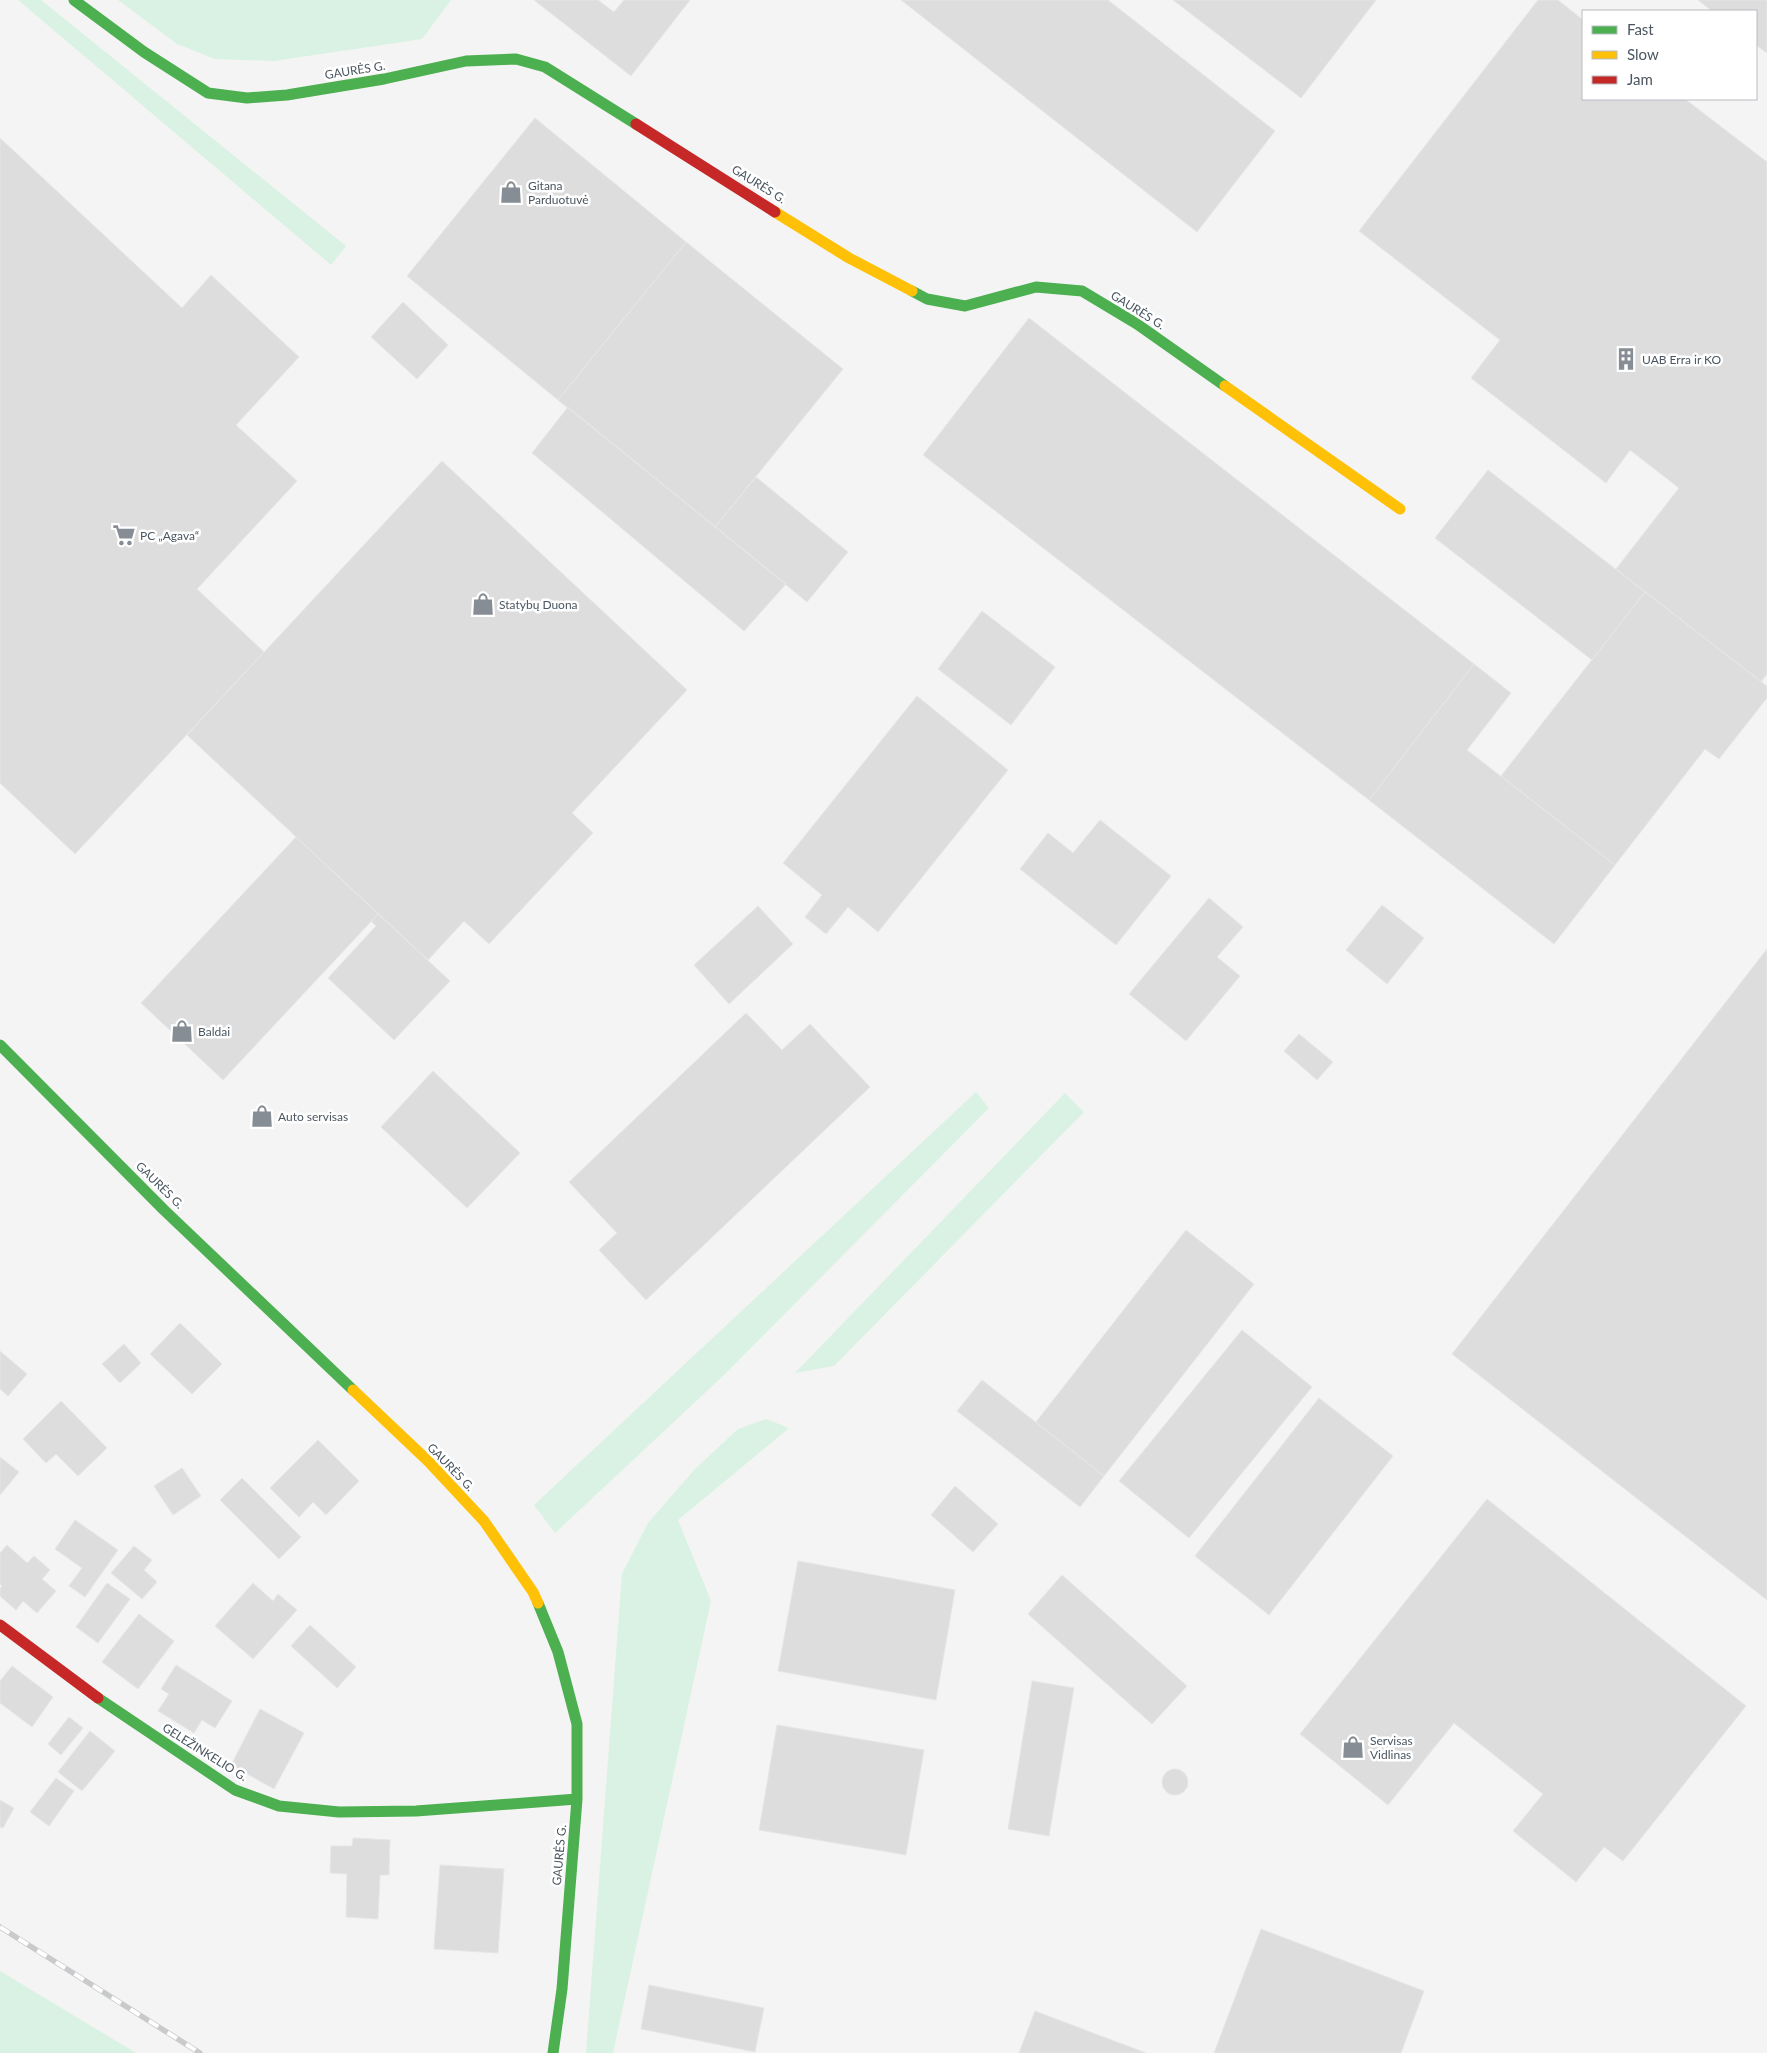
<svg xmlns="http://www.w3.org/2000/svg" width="1767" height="2053" viewBox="0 0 1767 2053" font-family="Lato,sans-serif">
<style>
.green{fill:#d9f2e3}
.building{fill:#ddddde;stroke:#e5e6e7}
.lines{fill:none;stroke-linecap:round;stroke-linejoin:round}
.fast{stroke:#4caf50;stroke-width:11}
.slow{stroke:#ffc107;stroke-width:11}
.jam{stroke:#c62828;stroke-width:11}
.rail-casing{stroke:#c9cacc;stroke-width:5.5}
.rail{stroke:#fff;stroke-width:4;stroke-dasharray:11;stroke-linecap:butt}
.labels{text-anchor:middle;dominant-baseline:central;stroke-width:5;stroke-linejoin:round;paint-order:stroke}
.street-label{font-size:12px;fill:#4a5661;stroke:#fff}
.poi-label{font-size:12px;fill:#4a5661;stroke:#fff;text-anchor:start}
</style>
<rect width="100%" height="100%" fill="#f4f4f4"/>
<path class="green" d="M18,0h23l305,246 -15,19z
M118,0h333l-29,39 -148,22 -59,-2 -38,-15z
M976,1092l13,16 -266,268 -168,157 -21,-28z
M1065,1093l19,19 -250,254 -39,7z
M766,1419l23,9 -111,92 33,81 -98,452h-27l36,-479 26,-51 47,-54 43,-40z
M0,1971l136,82h-136z"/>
<path class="building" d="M534,0h64l16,12 10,-12h66l-59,76z
M901,0h207l167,131 -78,101z
M1173,0h203l-75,98z
M1538,0h20l25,20v79h102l82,63v512l-6,8 -145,-113 63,-81 -49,-38 -24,33 -135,-105 29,-38 -141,-109z
M1698,0h69v53l-11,-8v-34h-44z
M535,118l151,124 -128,158 -151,-124z
M0,138l182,170 29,-33 88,82 -63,68 61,56 -100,108 67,63 -189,202 -75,-71z
M686,242l157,127 -128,158 -157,-127z
M403,302l45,43 -31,34 -46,-42z
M1029,318l445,346 -105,136 -446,-345z
M568,407l218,177 -42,47 -212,-178z
M442,461l245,229 -115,123 21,20 -104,111 -25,-23 -36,39 -241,-225z
M1488,470l157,122 -53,68 -157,-122z
M756,477l92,75 -41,50 -92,-75z
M1645,592l122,94v12l-48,61 -14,-10 -90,116 -114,-89z
M982,611l73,56 -44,58 -73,-56z
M1474,664l37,29 -44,57 148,115 -61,79 -185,-144z
M917,696l91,74 -130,162 -30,-25 -22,27 -21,-17 17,-22 -39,-32z
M1100,820l71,56 -55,69 -96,-76 28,-36 25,20z
M296,837l82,77 -155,166 -82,-77z
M1209,898l34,29 -26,30 23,19 -54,65 -57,-47z
M1382,905l42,33 -37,46 -41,-34z
M758,906l35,38 -64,60 -35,-39z
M378,914l72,67 -56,59 -66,-62 48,-52 -5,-5z
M1767,949v651l-315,-246z
M746,1013l36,37 28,-26 60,63 -224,213 -47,-50 18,-17 -48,-51z
M1299,1034l34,28 -16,18 -33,-29z
M433,1071l87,82 -53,55 -86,-81z
M1186,1230l68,54 -150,192 -68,-54z
M180,1323l42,41 -30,30 -42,-40z
M1242,1330l70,57 -123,151 -70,-57z
M124,1344l17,19 -21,20 -18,-19z
M0,1351l27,23 -19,22 -8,-7z
M982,1380l122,96 -24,31 -123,-96z
M1319,1398l74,58 -124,159 -74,-59z
M61,1401l46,47 -29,28 -22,-22 -10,9 -23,-24z
M318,1440l41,41 -33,34 -13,-13 -14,15 -29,-29z
M0,1457l19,15 -19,23z
M182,1468l19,28 -28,19 -19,-29z
M242,1478l59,59 -22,22 -59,-59z
M955,1486l43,38 -25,28 -42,-37z
M1487,1499l259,207 -123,155 -19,-14 -28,35 -63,-51 30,-37 -89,-71 -66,82 -88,-71z
M75,1520l43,30 -33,47 -16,-11 13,-18 -27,-19z
M7,1545l20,18 7,-7 16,14 -8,9 14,12 -19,22 -14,-12 -7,9 -16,-14v-7l2,-3 -2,-2v-31z
M134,1546l18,14 -8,10 13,12 -15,17 -31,-26z
M798,1561l157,29 -19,110 -158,-29z
M1062,1575l125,111 -35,38 -124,-110z
M107,1583l23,16 -32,44 -22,-16z
M253,1583l20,18 5,-7 19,16 -44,49 -38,-33z
M139,1614l35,27 -36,48 -36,-27z
M310,1625l46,42 -19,21 -46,-42z
M176,1665l56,36 -17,27 -13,-8 -8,13 -36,-22 11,-17 -8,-5z
M12,1666l41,31 -21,30 -32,-24v-22z
M1032,1681l42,7 -25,148 -41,-7z
M260,1709l44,24 -30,56 -43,-24z
M69,1717l14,11 -22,27 -13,-11z
M777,1725l147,25 -18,105 -147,-25z
M90,1731l25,20 -33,40 -24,-19z
M1162 1782a13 13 0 1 1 26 0a13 13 0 1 1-26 0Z
M56,1778l18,13 -25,35 -19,-14z
M0,1800l14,8 -11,20 -3,-1z
M353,1838l37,2 -1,35h-9l-2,44 -32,-2 1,-43 -17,-1 1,-27h21z
M440,1865l64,4 -6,84 -64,-4z
M1261,1929l163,62 -23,62h-187z
M649,1985l115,23 -9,44 -114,-23z
M1035,2011l111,42h-127z"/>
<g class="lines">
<path class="fast" d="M74,0l70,52 64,41 39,5 40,-3 97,-16 82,-18 50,-2 29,8 91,57
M912,291l15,8 38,7 71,-19 46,4 55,33 88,62
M0,1045l164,165 189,180
M538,1603l20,49 19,72v75l-15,190 -9,64
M98,1698l137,92 44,16 60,6 77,-1 161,-12"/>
<path class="slow" d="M775,212l74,46 63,33
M1225,386l175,123
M353,1390l75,71 56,60 49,71 5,11"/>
<path class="jam" d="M636,124l139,88
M0,1625l98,73"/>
<defs>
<path id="rail" d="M0,1927l200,126"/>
</defs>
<use href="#rail" class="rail-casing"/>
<use href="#rail" class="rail"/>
</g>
<defs>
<symbol id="shop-bare" viewBox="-9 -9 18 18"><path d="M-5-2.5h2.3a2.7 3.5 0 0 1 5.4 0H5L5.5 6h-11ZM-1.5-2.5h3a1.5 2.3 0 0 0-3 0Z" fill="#868d94" stroke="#fff" stroke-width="2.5" paint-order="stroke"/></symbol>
<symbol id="building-bare" viewBox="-9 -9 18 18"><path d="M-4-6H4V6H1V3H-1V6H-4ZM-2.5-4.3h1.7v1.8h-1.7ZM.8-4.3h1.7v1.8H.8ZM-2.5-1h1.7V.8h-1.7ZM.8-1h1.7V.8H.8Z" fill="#868d94" stroke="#fff" stroke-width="2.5" paint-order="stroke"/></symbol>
<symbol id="supermarket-bare" viewBox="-9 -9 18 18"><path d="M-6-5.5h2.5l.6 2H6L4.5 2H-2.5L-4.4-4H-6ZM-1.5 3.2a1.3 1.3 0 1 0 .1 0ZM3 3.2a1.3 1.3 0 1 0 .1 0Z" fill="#868d94" stroke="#fff" stroke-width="2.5" paint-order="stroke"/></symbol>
</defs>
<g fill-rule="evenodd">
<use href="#shop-bare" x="495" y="176" width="32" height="32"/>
<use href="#building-bare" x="1610" y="343" width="32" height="32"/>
<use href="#supermarket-bare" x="108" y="519" width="32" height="32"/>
<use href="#shop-bare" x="467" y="588" width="32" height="32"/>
<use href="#shop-bare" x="166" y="1015" width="32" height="32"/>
<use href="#shop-bare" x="246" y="1100" width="32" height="32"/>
<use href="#shop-bare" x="1337" y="1731" width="32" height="32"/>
</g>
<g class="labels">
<g class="street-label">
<text transform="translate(355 70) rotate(-9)">GAURĖS G.</text>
<text transform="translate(759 184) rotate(32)">GAURĖS G.</text>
<text transform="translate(1138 310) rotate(32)">GAURĖS G.</text>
<text transform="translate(160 1185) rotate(44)">GAURĖS G.</text>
<text transform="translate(451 1467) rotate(46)">GAURĖS G.</text>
<text transform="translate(205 1752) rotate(32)">GELEŽINKELIO G.</text>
<text transform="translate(559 1855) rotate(-85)">GAURĖS G.</text>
</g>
<g class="poi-label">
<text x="528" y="185">Gitana<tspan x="528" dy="14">Parduotuvė</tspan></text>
<text x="1642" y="359">UAB Erra ir KO</text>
<text x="140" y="535">PC „Agava“</text>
<text x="499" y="604">Statybų Duona</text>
<text x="198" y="1031">Baldai</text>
<text x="278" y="1116">Auto servisas</text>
<text x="1370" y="1740">Servisas<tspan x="1370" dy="14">Vidlinas</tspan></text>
</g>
</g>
<rect x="1582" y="10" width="175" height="90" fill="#ffffff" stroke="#b7bbc0"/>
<rect x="1592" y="26" width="25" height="8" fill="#4caf50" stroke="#b7bbc0"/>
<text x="1627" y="35" font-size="15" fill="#4a5661">Fast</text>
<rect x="1592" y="51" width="25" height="8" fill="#ffc107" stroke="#b7bbc0"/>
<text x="1627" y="60" font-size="15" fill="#4a5661">Slow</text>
<rect x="1592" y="76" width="25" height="8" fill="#c62828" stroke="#b7bbc0"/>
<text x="1627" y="85" font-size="15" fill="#4a5661">Jam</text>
</svg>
